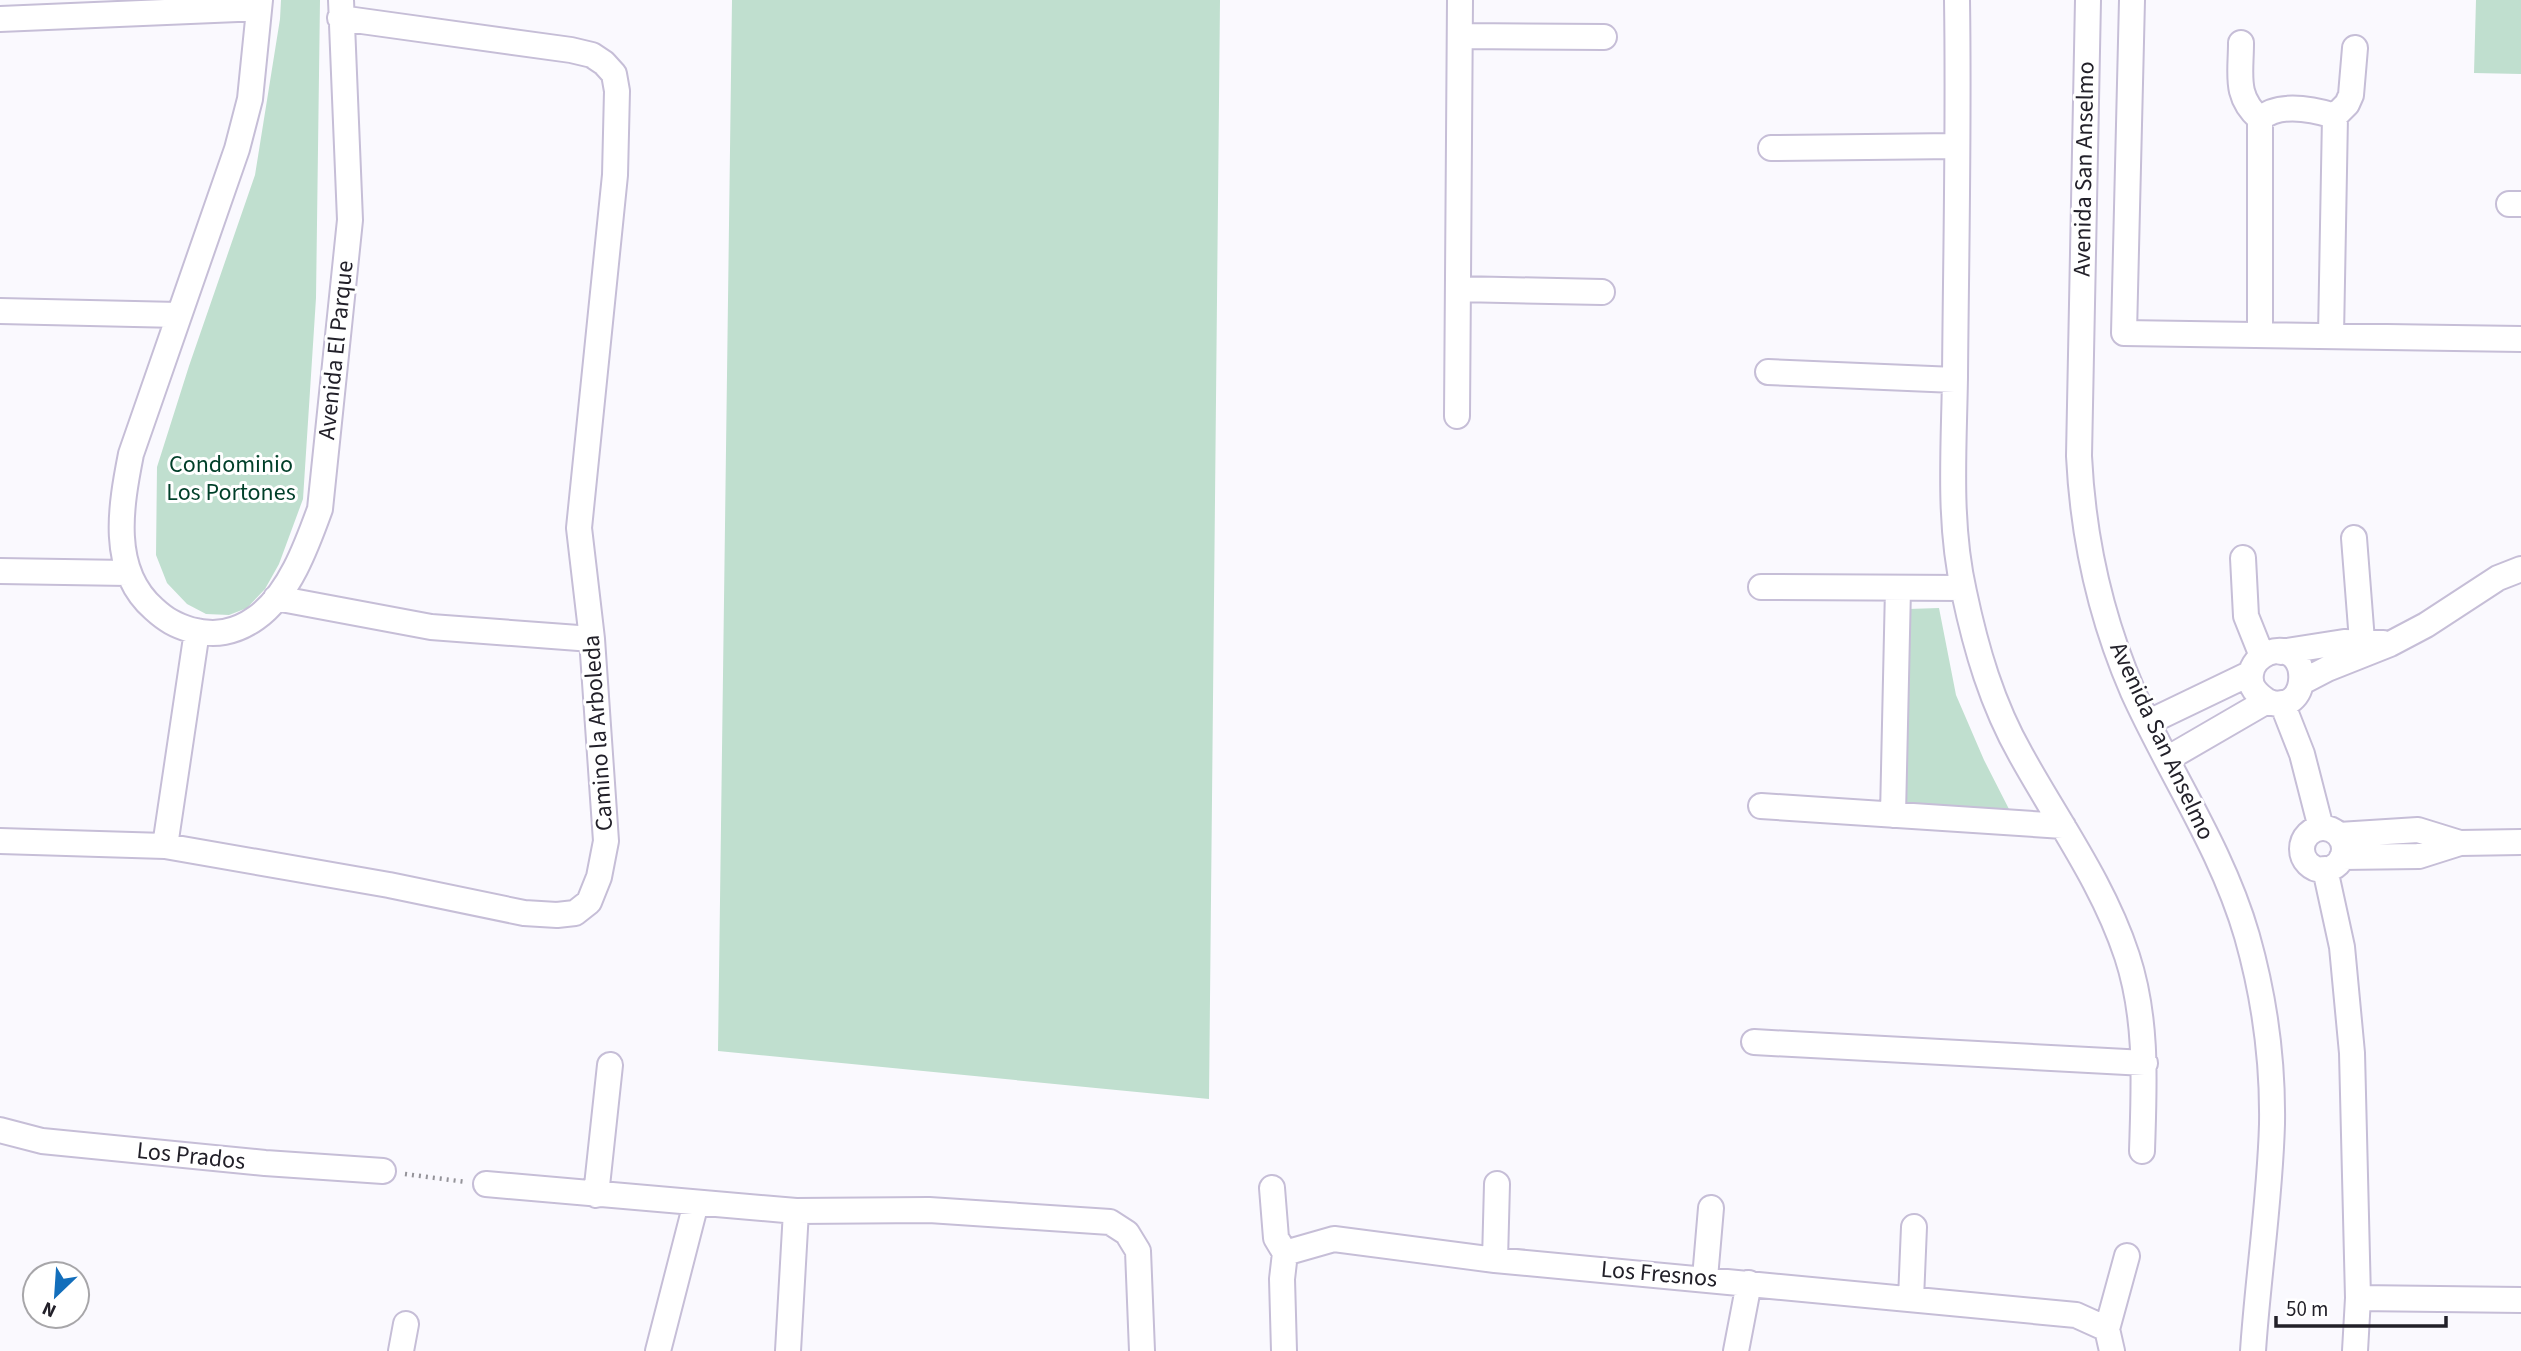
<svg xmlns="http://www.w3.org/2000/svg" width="2521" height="1351" viewBox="0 0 2521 1351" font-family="'Source Sans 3',sans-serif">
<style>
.green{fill:#c0dfcf}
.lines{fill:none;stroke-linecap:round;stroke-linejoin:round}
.street-casing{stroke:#c6bed7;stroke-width:28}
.path{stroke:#949399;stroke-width:4.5;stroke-dasharray:2 5;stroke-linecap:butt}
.street{stroke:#fff;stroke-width:24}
.labels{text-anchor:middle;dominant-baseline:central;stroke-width:6;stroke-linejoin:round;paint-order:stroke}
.street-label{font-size:24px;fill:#222029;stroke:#fff}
.park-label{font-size:24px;fill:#003f29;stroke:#fff}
</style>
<rect width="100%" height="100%" fill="#faf9fe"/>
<path class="green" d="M281,0h39l-4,298 -13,201 -24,65 -14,25 -18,19 -18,7 -23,-1 -19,-10 -20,-21 -11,-28 1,-88 32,-101 66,-191 25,-156z
M732,0h488l-11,1099 -491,-48z
M2476,0h45v74l-47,-1z
M1939,608l17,87 28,65 28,55 -106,-10 2,-196z"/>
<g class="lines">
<defs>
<path id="street" d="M260,0l-10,99 -13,50 -106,305c-10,51 -22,116 23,155 12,11 21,16 37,21 24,6 44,3 65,-12 33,-23 51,-73 64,-109l30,-289 -9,-220
M1957,0c2,126 -1,252 -2,377 -1,71 -7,145 9,215 12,57 28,112 57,163 37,67 82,128 106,201 21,64 17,129 15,195
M2088,0l-9,456c4,82 21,160 54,236 37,82 89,157 114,244 17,60 26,125 25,188 -2,76 -14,152 -19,227
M2132,0l-8,333 397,6
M0,19l259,-11
M1460,36l144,1
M2241,43c0,32 -7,53 19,76v216
M2260,119c19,-17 52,-10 75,-3
M1771,148l185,-2
M2509,204h12
M1458,289l144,3
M0,311l179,4
M2331,336l4,-220 12,-12 4,-9 4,-47
M1768,372l187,8
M1457,416l3,-416
M2354,538l8,103
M2243,558l3,58 16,40
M0,571l128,2
M1761,587l202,1
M276,598l155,29 161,12
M2281,652l63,-10 39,1
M2302,682l25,-13 63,-25 36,-19 72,-47 23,-9
M2282,703l20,51 19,74
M2149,722l102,-49
M2167,759l100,-58c44,19 47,-64 1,-48 -9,4 -16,12 -17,21 -2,13 6,20 16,27
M1761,806l302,20
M1893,815l5,-227
M2302 849a21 21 0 1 1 42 0a21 21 0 1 1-42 0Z
M2339,835l79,-5 42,13
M0,841l165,5 224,39 135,28 33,2 18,-2 14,-11 10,-25 7,-36 -14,-202 -13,-111 36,-353 2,-84 -3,-17 -10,-11 -12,-8 -21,-5 -231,-32
M165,846l32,-215
M2342,857l77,-1 41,-13 61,-1
M2325,869l17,78 10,106 6,245 -3,53
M1754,1042l391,21
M0,1130l42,11 223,22 118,8
M486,1184l310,27 133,-1 181,12 17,11 11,18 4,100
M1272,1188l4,50 9,15
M596,1195l14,-130
M1495,1260l2,-76
M1705,1278l6,-70
M2358,1298l163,2
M1911,1299l3,-72
M2107,1329l20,-73
M401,1351l5,-27
M658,1351l38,-148
M788,1351l8,-140
M1284,1351l-2,-72 3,-26 49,-14 161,21 581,55 31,14 5,22
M1736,1351l13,-68"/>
</defs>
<use href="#street" class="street-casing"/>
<path class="path" d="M405,1174l61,8"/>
<use href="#street" class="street"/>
</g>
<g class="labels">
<g class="street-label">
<text transform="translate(2084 169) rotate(-89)">Avenida San Anselmo</text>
<text transform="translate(336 350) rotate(-84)">Avenida El Parque</text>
<text transform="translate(598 733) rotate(-94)">Camino la Arboleda</text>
<text transform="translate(2162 741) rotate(65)">Avenida San Anselmo</text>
<text transform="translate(191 1156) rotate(6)">Los Prados</text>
<text transform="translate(1659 1274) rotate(5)">Los Fresnos</text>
</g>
<g class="park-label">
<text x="231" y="464">Condominio<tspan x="231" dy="28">Los Portones</tspan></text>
</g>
</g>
<g transform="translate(56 1295) rotate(205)"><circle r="33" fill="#ffffff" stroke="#a7a6a9" stroke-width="2"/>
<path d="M0-5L12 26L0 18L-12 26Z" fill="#136ebb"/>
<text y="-10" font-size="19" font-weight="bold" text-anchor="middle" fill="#222029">N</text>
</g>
<path d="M2276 1316v10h170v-10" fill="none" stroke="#222029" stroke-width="3.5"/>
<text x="2286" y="1316" font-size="21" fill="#222029" stroke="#ffffff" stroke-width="5" paint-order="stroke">50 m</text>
</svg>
